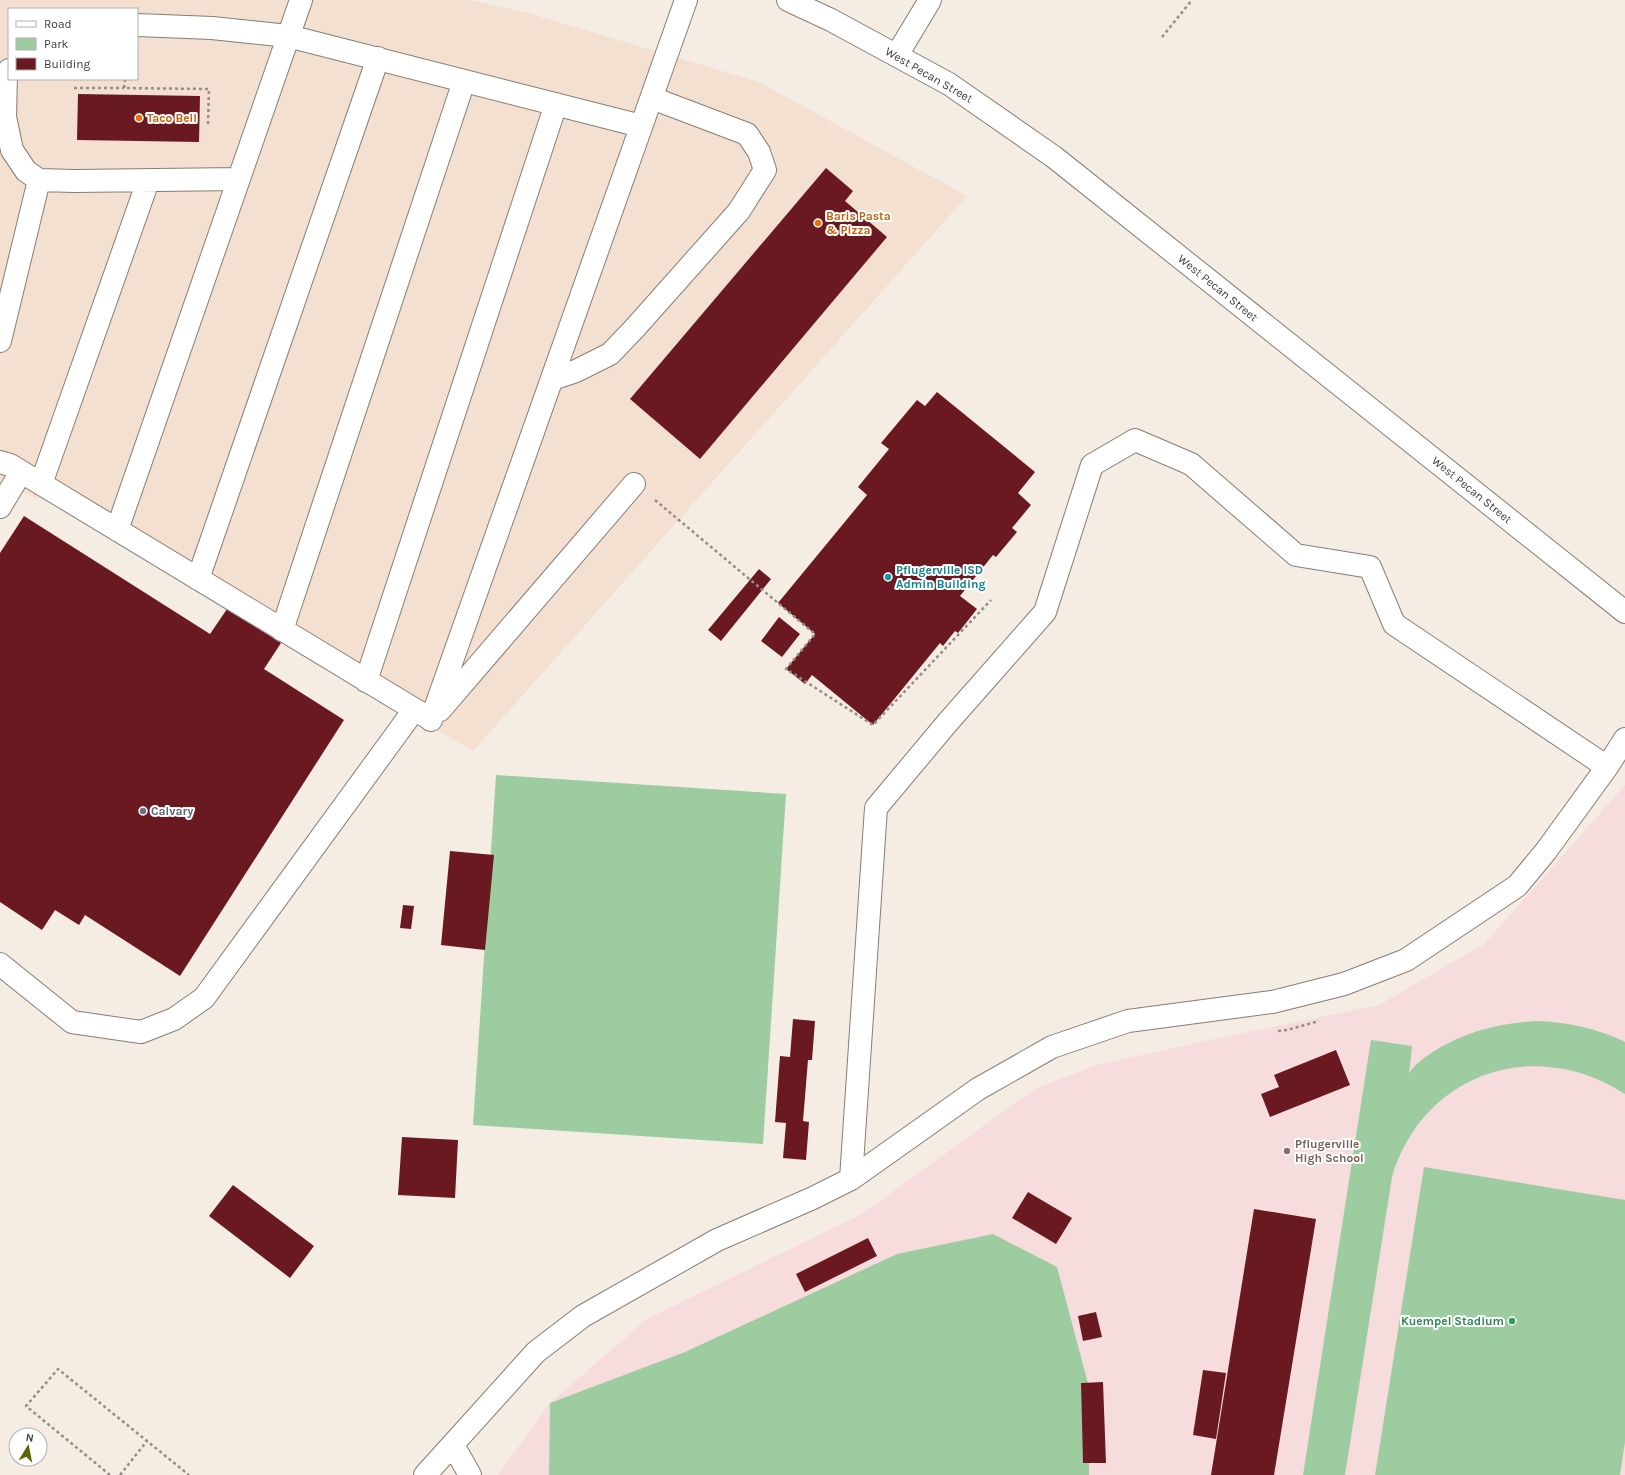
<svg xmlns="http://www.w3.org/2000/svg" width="1625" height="1475" viewBox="0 0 1625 1475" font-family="Karla,sans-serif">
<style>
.commercial{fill:#f3e0d0;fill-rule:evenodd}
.education{fill:#f7dcde}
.green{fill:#9ccc9f}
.building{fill:#6b1920}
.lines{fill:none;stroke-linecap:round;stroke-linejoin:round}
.minor-casing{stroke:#867e75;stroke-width:24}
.major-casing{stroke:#867e75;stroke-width:24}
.path{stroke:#938e87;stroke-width:2.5;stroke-dasharray:3 3;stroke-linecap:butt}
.minor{stroke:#fff;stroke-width:22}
.major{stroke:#fff;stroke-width:22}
.food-dot{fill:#e8710a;stroke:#fff;stroke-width:1.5}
.culture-dot{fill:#0f9aa8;stroke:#fff;stroke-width:1.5}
.worship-dot{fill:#6b7280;stroke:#fff;stroke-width:1.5}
.education-dot{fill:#8d6e63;stroke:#fff;stroke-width:1.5}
.leisure-dot{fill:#2e9e5b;stroke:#fff;stroke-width:1.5}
.labels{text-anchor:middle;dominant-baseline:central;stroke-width:4;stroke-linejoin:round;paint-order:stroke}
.street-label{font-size:12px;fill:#3d3a36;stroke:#fff}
.food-label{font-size:12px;font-weight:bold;fill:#c56008;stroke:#fff;text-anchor:start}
.culture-label{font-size:12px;font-weight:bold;fill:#0d838f;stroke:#fff;text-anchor:start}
.worship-label{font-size:12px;font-weight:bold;fill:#5b616d;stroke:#fff;text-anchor:start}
.education-label{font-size:12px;font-weight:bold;fill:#785e54;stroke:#fff;text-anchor:start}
.leisure-label{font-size:12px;font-weight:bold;fill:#27864d;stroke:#fff;text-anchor:end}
</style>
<rect width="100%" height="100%" fill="#f5ece3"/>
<path class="commercial" d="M0,0h470l58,13 231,69 208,114 -494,555 -422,-248 -51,-18zM9,9h128v70h-128z"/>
<path class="education" d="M1625,785v690h-1127l52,-72 97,-84 215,-105 174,-126 61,-23 103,-23 179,-37 105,-61z"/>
<path class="green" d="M496,775l290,19 -23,350 -290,-19z
M1536,1021c32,1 60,7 89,21v52c-90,-59 -202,-21 -233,83l-47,298h-42l68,-435 41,6 -3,28c4,-9 14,-15 22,-21 33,-21 67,-30 105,-32z
M1424,1167l201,33v242l-5,33h-245z
M993,1234l64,33 32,120v88h-540l1,-72 135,-51 212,-98z"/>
<path class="building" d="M78,94l122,2 -1,46 -122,-2z
M826,168l27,23 -8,10 42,36 -187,222 -70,-60z
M937,392l98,80 -17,21 13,12 -19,23 5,4 -21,25 -3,-2 -33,41 17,13 -19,24 -3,-2 -12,15 -3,-3 -67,82 -61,-50 -7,9 -19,-15 29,-35 -37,-31 89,-108 -9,-8 31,-38 -8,-6 36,-43 8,6z
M24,516l186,118 17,-25 54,34 -17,26 80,51 -164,256 -95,-61 -6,10 -24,-15 -13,20 -42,-28v-349z
M759,569l12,10 -50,62 -13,-11z
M779,617l21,17 -18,23 -21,-16z
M450,851l44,4 -9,95 -44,-5z
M403,905l11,1 -3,23 -11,-1z
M793,1019l22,2 -3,39h-4l-5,61 6,1 -3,38 -23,-2 3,-35 -11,-1 5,-66 10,1z
M1336,1050l14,35 -80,32 -9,-23 18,-7 -5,-12z
M402,1137l56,3 -3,58 -57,-3z
M233,1185l81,61 -24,32 -81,-62z
M1028,1192l44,26 -16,26 -44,-26z
M1254,1209l62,10 -42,256h-63z
M868,1238l9,18 -72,36 -9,-18z
M1096,1312l6,25 -19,4 -5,-25z
M1203,1370l23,3 -10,66 -23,-4z
M1103,1382l3,81h-23l-2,-80z"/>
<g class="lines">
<defs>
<path id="minor" d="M137,25l75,3 76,8 353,90
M897,55l33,-55
M9,70l-3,6 -1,41 7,33 14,21 13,9 35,1 165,-2
M0,341l39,-161
M552,379l24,-8 34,-17 24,-25 105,-118 26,-41 -6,-18 -12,-18 -95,-36
M0,462l10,3 417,252
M41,484l107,-303
M0,507l21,-35
M117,530l184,-530
M198,579l180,-521
M282,630l182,-549
M366,681l190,-577
M440,710l194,-226
M431,720l255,-720
M0,964l72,58 69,10 33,-13 30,-21 210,-288
M851,1179l25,-371 72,-86 97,-110 47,-147 43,-25 56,24 105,91 74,12 24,57 213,143
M453,1445l17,30
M425,1475l111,-123 47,-36 134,-76 96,-42 38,-19 127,-90 74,-42 76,-26 144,-19 72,-18 62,-24 111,-74 29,-35 61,-84 18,-28"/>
<path id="major" d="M788,0l43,20 118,64 105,73 571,455"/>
</defs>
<use href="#minor" class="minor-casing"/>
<use href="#major" class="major-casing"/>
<path class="path" d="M1162,37l30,-37
M125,79l-1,9 85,1 -1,35
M74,88h50
M655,500l160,134 -29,35 87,56 118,-125
M1278,1031l9,-1 32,-9
M110,1475l-84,-69 32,-37 131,106
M120,1475l27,-34"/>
<use href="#minor" class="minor"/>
<use href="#major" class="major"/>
</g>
<g class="food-dot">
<circle cx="139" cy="118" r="4"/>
<circle cx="818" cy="223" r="4"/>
</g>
<circle class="culture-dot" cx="888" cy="577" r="4"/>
<circle class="worship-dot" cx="143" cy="811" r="4"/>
<circle class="education-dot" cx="1287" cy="1151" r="4"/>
<circle class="leisure-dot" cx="1512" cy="1321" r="4"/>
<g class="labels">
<g class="street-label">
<text transform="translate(929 75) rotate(30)">West Pecan Street</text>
<text transform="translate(1218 288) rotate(39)">West Pecan Street</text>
<text transform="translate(1472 490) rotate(39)">West Pecan Street</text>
</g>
<g class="food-label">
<text x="147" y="118">Taco Bell</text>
<text x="826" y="216">Baris Pasta<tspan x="826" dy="14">&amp; Pizza</tspan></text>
</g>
<g class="culture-label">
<text x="896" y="570">Pflugerville ISD<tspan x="896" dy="14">Admin Building</tspan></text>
</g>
<g class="worship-label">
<text x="151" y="811">Calvary</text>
</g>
<g class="education-label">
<text x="1295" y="1144">Pflugerville<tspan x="1295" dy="14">High School</tspan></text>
</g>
<g class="leisure-label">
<text x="1504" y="1321">Kuempel Stadium</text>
</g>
</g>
<rect x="8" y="8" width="130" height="72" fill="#ffffff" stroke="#b1b0af"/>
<rect x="16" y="21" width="20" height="6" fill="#ffffff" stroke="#b1b0af"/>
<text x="44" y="28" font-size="12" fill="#3d3a36">Road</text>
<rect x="16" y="38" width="20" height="12" fill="#9ccc9f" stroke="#b1b0af"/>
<text x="44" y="48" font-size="12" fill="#3d3a36">Park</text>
<rect x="16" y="58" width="20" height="12" fill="#6b1920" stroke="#b1b0af"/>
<text x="44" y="68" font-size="12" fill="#3d3a36">Building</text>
<g transform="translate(28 1447) rotate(10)"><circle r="19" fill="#ffffff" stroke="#b1b0af"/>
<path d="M0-3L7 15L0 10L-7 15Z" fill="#5e6503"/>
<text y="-6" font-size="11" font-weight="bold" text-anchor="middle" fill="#3d3a36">N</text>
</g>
</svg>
